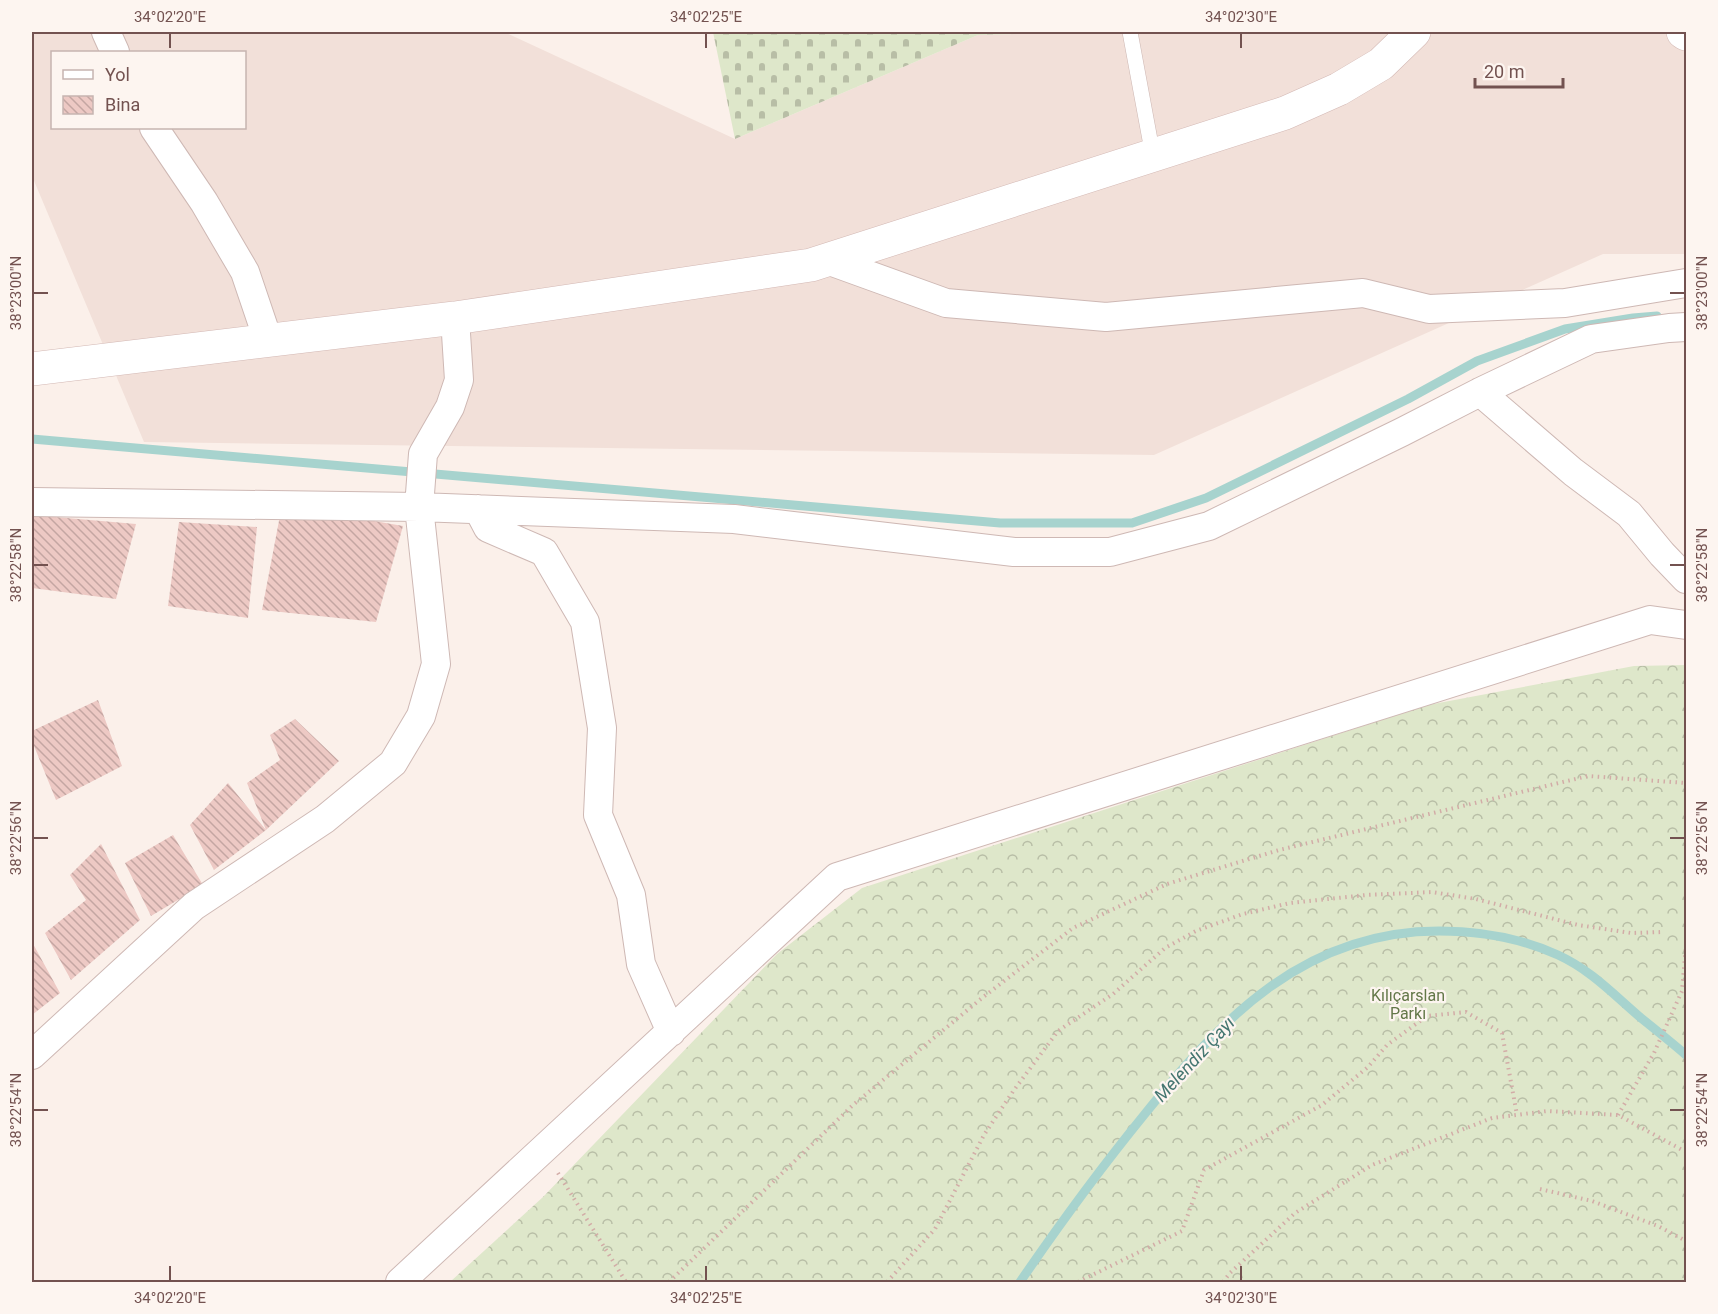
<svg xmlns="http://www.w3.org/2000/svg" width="1718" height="1314" viewBox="0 0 1718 1314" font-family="Roboto,sans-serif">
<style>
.residential{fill:#f2e0d9;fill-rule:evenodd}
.forest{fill:url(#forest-crowns)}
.cemetery{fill:url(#cemetery-stones)}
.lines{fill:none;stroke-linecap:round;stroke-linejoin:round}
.stream{stroke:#a7d3ce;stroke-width:9}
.building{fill:url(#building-back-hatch)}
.service-casing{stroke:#ceb8b4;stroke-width:16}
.minor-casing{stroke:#ceb8b4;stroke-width:30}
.secondary-casing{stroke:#d3b8b4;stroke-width:34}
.path{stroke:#d2aca7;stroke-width:4;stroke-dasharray:1.5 4.5;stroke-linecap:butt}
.service{stroke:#fff;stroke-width:15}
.minor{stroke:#fff;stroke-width:28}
.secondary{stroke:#fff;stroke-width:33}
.ticks{fill:none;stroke:#735250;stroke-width:2}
.labels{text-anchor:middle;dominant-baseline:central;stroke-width:4.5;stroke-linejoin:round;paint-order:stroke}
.park-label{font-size:16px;fill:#647849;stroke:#fdf5f0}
.water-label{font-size:18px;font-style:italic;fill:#457671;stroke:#fdf5f0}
.neatline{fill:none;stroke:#735250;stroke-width:2}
.ticks-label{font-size:15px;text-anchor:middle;fill:#735250}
</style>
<defs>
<pattern id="forest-crowns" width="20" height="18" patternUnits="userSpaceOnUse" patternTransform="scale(1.5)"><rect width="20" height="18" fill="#dee7ca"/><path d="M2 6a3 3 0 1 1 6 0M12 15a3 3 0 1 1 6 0" fill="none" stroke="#b8bea6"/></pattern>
<pattern id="cemetery-stones" width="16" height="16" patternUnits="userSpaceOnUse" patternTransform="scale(1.5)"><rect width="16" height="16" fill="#dee7ca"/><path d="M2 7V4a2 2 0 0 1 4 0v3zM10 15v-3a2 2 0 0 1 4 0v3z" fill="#b8bea6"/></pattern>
<pattern id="building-back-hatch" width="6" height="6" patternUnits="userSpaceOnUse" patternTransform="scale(1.5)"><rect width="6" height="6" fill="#edc9c4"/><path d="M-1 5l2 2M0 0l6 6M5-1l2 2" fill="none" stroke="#c4a6a2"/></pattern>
</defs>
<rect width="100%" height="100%" fill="#fbf0ea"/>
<path class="residential" d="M32,32h472l231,107 243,-104 130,-3h578v222h-83l-449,201 -1010,-13 -112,-266zM52,52h192v76h-192z"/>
<path class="forest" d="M1686,665v617h-1236l93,-85 234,-243 85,-66 566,-183 206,-39z"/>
<path class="cemetery" d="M713,32h395l-130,3 -243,104z"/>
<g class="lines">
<path class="stream" d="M32,439l968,84h132l74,-25 202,-99 69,-38 88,-32 68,-11 24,-2
M1020,1282c39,-57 80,-113 124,-167 78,-97 161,-184 295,-184 41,0 82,7 119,24 33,15 56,40 83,63 15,12 30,24 45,37"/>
</g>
<path class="building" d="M282,505l121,21 -27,96 -114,-12z
M32,515l104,9 -20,75 -84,-11z
M179,522l78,5 -9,91 -80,-12z
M98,700l24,66 -66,34 -24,-59v-10z
M295,719l44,42 -73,69 -19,-47 33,-23 -10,-25z
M228,783l38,47 -52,40 -24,-45z
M173,835l30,50 -52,31 -26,-53z
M101,844l39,76 -69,60 -26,-47 41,-33 -16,-25z
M32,942l28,51 -28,22z"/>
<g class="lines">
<defs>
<path id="service" d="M1130,32l23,124"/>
<path id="minor" d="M106,32l9,20
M154,128l50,74 41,70 23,68
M827,260l119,43 160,14 257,-24 66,16 136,-6 121,-20
M1480,392l93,80 56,42 33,40 24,25
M32,502l387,5 315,12 280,33h96l99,-26 193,-94 78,-40 111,-53 78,-11 17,-1
M478,509l10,19 56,24 41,70 17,106 -4,87 33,80 10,69 30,68
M32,1055l162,-149 131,-87 68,-56 28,-47 15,-52 -17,-157 4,-53 27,-47 9,-27 -4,-62
M400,1282l437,-405 813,-257 36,5"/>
<path id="secondary" d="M1683,32l3,2
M32,369l423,-51 356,-53 474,-152 54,-24 42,-25 33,-32"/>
</defs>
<use href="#service" class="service-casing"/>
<use href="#minor" class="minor-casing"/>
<use href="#secondary" class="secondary-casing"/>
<path class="path" d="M1618,1115l36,-62 28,-62 4,-46
M558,1173l68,109
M1540,1189l52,12 66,25 28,15
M669,1282l184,-177 129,-107 91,-70 94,-44 112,-34 150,-36 159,-38 98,7
M887,1282l48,-53 49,-94 30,-45 44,-59 55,-37 52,-46 31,-17 47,-17 47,-11 76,-8 66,-3 44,7 102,26 53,8 32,-1
M1078,1282l104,-51 22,-61 118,-65 46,-38 19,-22 40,-29 39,-4 36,21 15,82
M1223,1282l7,-9 65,-60 77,-48 120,-47 55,-7 71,4 68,37"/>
<use href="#service" class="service"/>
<use href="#minor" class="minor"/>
<use href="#secondary" class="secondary"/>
</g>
<path class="ticks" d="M170,33v15M706,33v15M1241,33v15M33,293h15M1670,293h15M33,565h15M1670,565h15M33,838h15M1670,838h15M33,1110h15M1670,1110h15M170,1266v15M706,1266v15M1241,1266v15"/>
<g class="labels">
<g class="park-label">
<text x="1408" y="995">Kılıçarslan<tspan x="1408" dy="18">Parkı</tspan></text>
</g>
<g class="water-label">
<text transform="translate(1194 1059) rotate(-47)">Melendiz Çayı</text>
</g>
</g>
<rect width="1718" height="1314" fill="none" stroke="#fdf5f0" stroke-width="66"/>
<rect x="51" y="51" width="195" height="78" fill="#fdf5f0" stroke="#c6b4b0" stroke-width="1.5"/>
<rect x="63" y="70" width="30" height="9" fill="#ffffff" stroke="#c6b4b0" stroke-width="1.5"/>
<text x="105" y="81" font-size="18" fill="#735250">Yol</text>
<rect x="63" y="96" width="30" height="18" fill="url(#building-back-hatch)" stroke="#c6b4b0" stroke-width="1.5"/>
<text x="105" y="111" font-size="18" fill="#735250">Bina</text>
<path d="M1475 78v9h88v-9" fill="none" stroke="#735250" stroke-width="3"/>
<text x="1484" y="78" font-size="18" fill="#735250" stroke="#fdf5f0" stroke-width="4.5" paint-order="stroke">20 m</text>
<rect x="33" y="33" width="1652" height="1248" class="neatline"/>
<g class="ticks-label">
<text x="170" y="22">34°02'20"E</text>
<text x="706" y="22">34°02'25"E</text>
<text x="1241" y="22">34°02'30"E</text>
<text transform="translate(16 293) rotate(-90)" y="5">38°23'00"N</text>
<text transform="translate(1702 293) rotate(-90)" y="5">38°23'00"N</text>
<text transform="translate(16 565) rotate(-90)" y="5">38°22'58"N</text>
<text transform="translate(1702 565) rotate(-90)" y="5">38°22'58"N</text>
<text transform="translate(16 838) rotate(-90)" y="5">38°22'56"N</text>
<text transform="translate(1702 838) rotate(-90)" y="5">38°22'56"N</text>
<text transform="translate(16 1110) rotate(-90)" y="5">38°22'54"N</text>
<text transform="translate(1702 1110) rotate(-90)" y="5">38°22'54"N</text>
<text x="170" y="1303">34°02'20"E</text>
<text x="706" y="1303">34°02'25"E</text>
<text x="1241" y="1303">34°02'30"E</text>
</g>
</svg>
